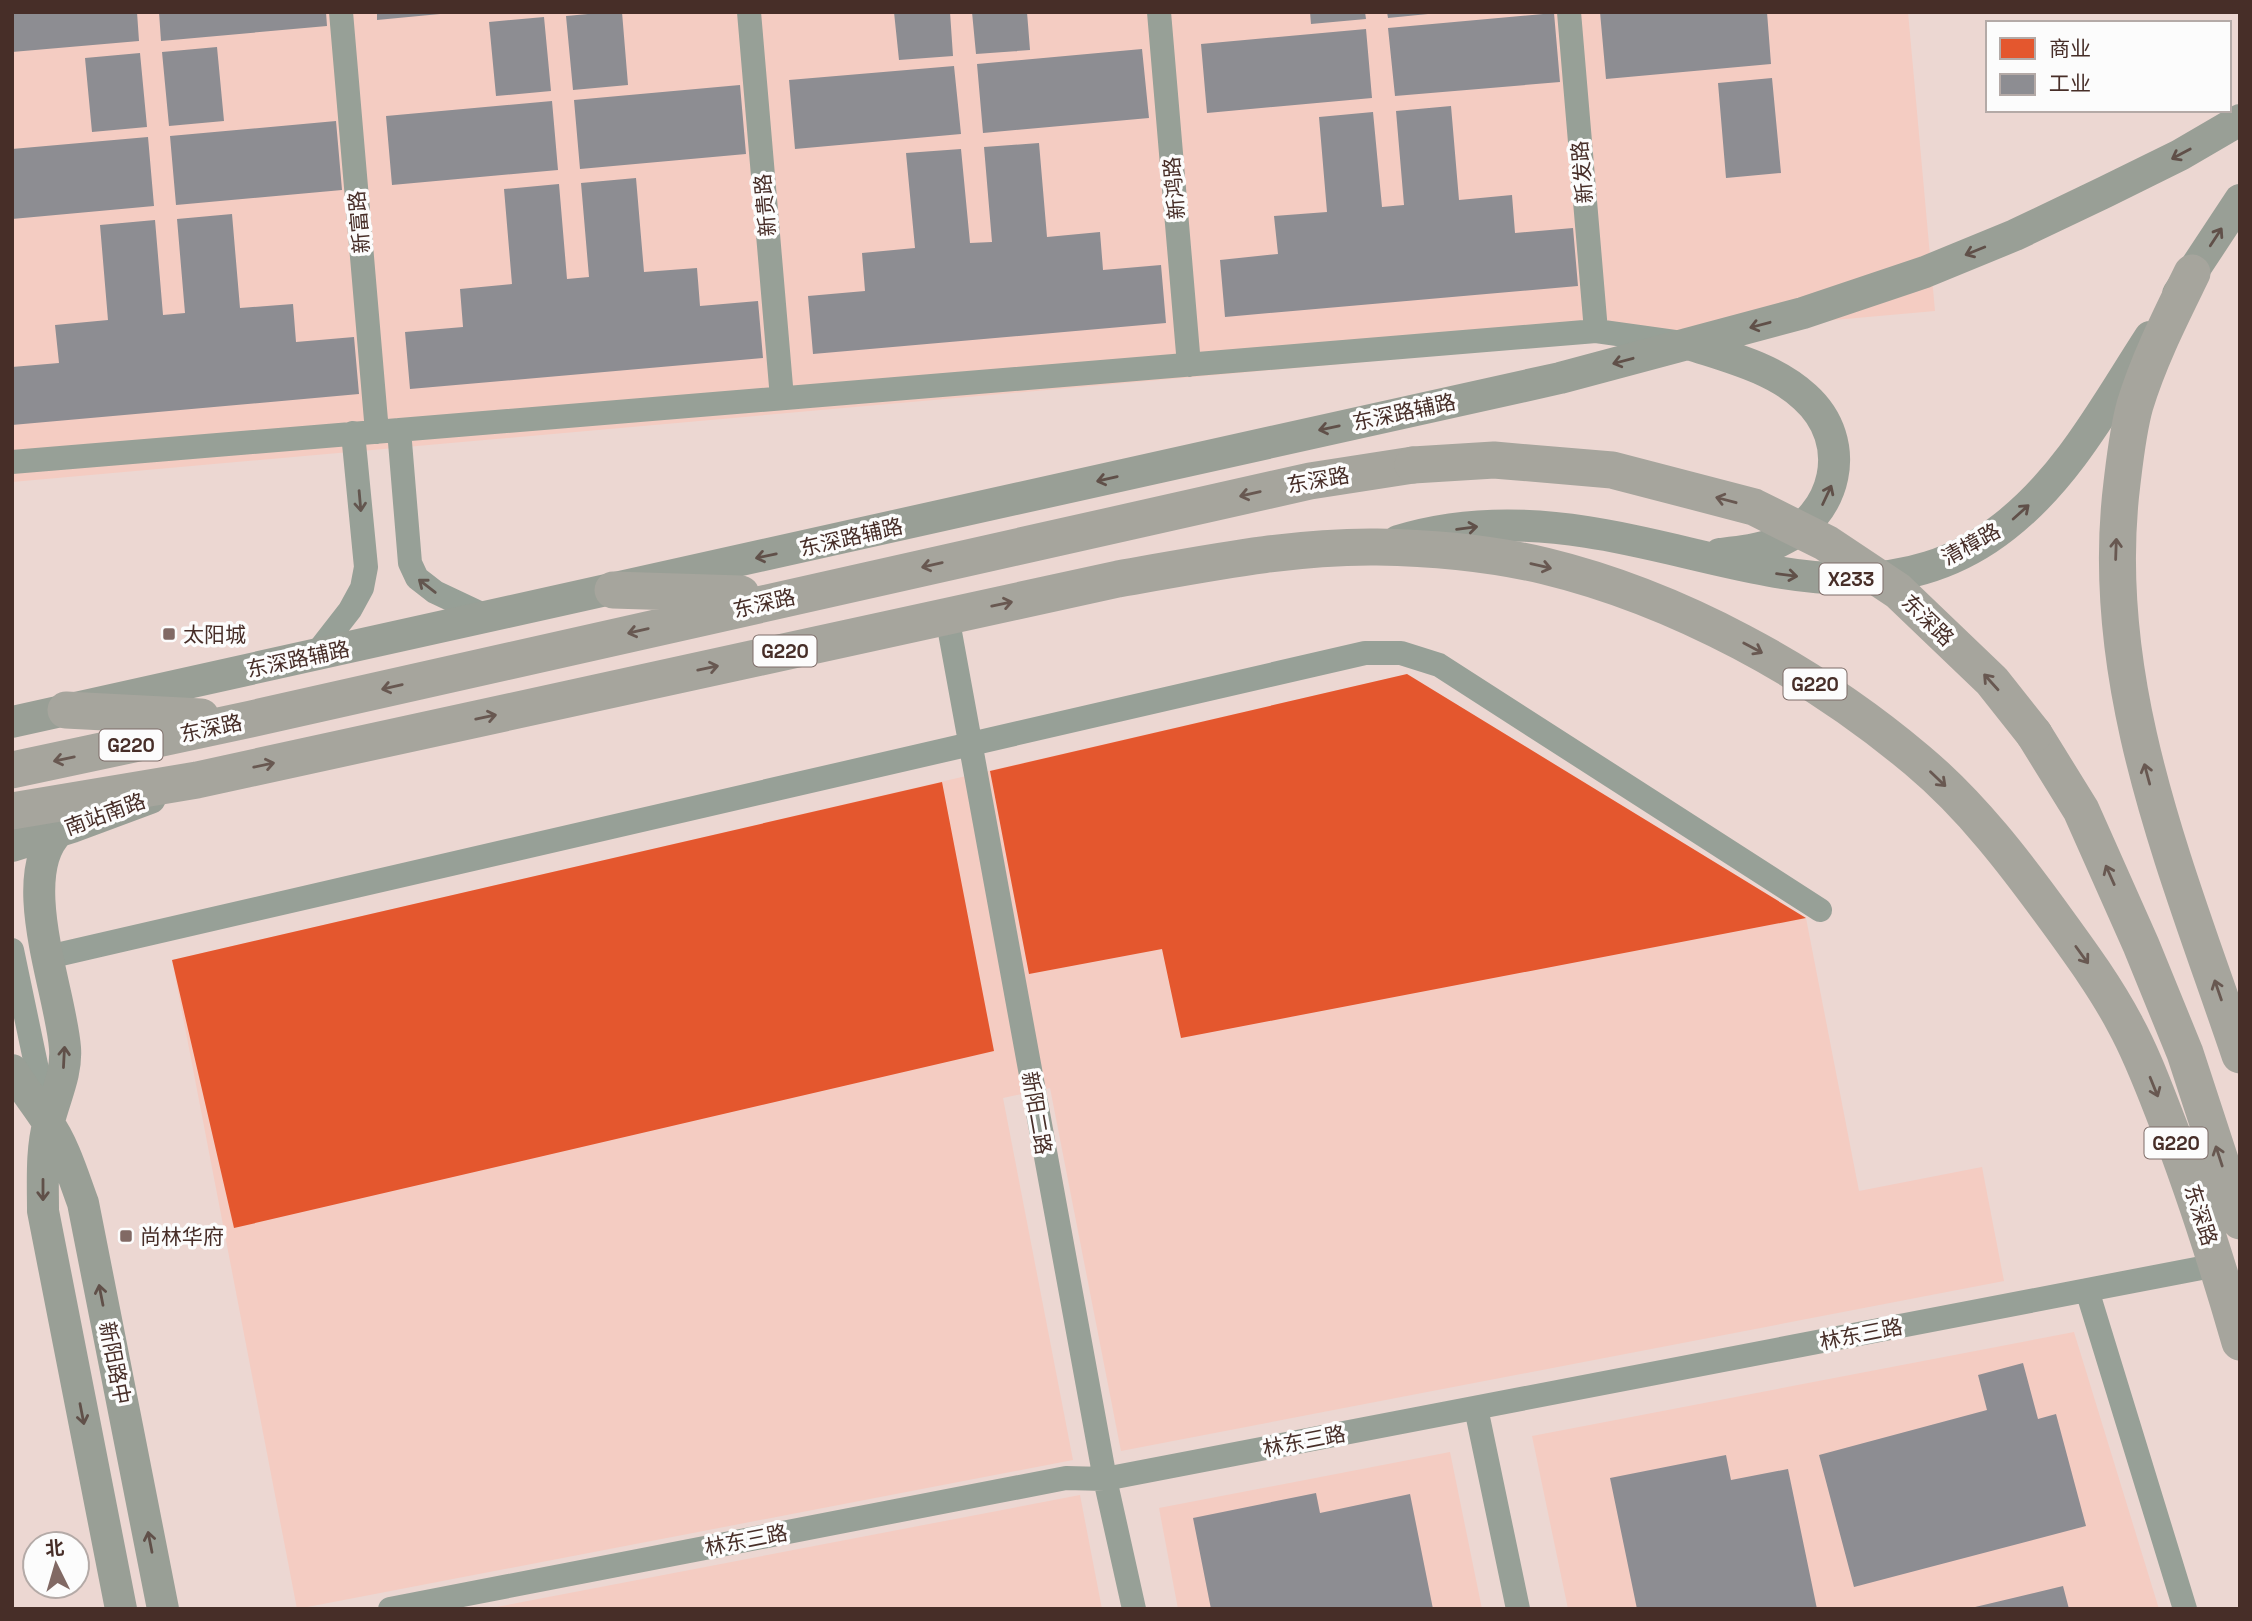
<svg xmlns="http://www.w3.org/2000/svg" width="2252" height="1621" viewBox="0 0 2252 1621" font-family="'Space Grotesk','Noto Sans SC',sans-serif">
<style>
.built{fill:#f4ccc2}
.shops{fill:#e4572e}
.industry{fill:#8d8d92}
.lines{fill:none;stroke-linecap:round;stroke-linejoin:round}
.minor{stroke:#97a097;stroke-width:24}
.major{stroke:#999f96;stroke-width:32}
.highway{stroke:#a6a59d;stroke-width:37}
.highway-bridge{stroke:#a6a59d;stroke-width:37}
.oneway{stroke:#605049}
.oneway2{stroke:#685851}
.oneway3{stroke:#63564f}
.poi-dot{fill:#816964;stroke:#fcfcfc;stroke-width:2.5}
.labels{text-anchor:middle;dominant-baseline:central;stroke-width:7;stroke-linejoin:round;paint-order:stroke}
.shield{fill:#fcfcfc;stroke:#7d6c68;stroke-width:2}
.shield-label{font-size:19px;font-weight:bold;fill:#472e28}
.street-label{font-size:21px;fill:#472e28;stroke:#fcfcfc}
.poi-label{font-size:21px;fill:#472e28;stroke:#fcfcfc;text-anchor:start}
</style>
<rect width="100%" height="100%" fill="#ecd7d2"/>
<path class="built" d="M12,12h1896l27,299 -1923,171z
M1407,674l399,244 53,273 123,-24 22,114 -883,170 -71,-363 -47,10 70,362 -776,149 -125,-649z
M2074,1332l85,277h-591l-36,-173z
M1450,1452l32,157h-304l-19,-101z
M1080,1495l22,114h-616z"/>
<path class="shops" d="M1407,674l399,244 -625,120 -19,-89 -133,25 -39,-203z
M942,782l52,269 -760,177 -62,-268z"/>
<path class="industry" d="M12,12h125l2,29 -127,11z
M159,12h167l1,14 -166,15z
M377,12h62l1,2 -63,6z
M610,12h12l6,73 -55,5 -7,-74z
M894,12h56l3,44 -54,4z
M972,12h55l3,38 -54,4z
M1310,12h55l1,7 -55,5z
M1387,12h41v2l-40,4z
M1600,12h167l4,52 -165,15z
M1554,13l6,69 -165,14 -7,-68z
M544,17l7,74 -55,5 -7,-74z
M1366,29l6,69 -165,15 -6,-69z
M217,47l7,74 -55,5 -7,-74z
M1142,49l7,69 -166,15 -6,-69z
M140,53l7,74 -55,5 -7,-74z
M954,66l7,68 -166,15 -6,-69z
M1772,78l9,95 -55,5 -8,-95z
M740,85l6,69 -166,15 -6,-69z
M552,101l6,69 -166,15 -6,-69z
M1451,106l8,94 53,-5 3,38 58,-5 5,58 -353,31 -5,-57 58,-6 -4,-38 53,-4 -8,-95 54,-5 9,95 22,-2 -8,-94z
M336,121l6,69 -166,15 -6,-69z
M148,137l6,69 -142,13v-70z
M1039,143l8,94 53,-5 3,38 58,-5 5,58 -353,31 -5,-58 57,-5 -3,-38 53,-5 -9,-95 55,-4 9,94 22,-1 -8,-95z
M636,178l8,94 53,-4 3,38 58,-5 5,57 -353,31 -5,-57 58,-5 -3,-38 52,-5 -8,-95 55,-5 8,95 22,-2 -8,-94z
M232,214l8,94 53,-4 3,38 58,-5 5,57 -347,31v-58l47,-4 -4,-38 53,-5 -8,-95 55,-5 8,95 22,-2 -8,-94z
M2023,1363l15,56 18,-5 30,112 -232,61 -35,-132 168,-45 -9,-35z
M1726,1455l5,25 57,-11 29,140h-180l-27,-131z
M1316,1493l4,20 90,-19 23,115h-222l-18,-91z
M2063,1586l6,23h-98v-1z"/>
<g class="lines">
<path class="minor" d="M341,12l36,420
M749,12l33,386
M1159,12l30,353
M1569,12l27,319
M399,430l11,133 7,15 18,14 53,25
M12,462l1584,-131 86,12
M947,616l158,863 29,130
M315,655l35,-45 12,-22 4,-21 -13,-134
M12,950l35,167
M48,957l1317,-304h36l38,12 381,245
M2087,1290l98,319
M1476,1408l42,201
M390,1609l676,-131 39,1 1112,-214"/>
<path class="major" d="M2178,294l62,-94
M1689,344c39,13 85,24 116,53 50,45 32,119 -27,145 -18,8 -39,10 -58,12
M1398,541c62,-19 126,-19 189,-9 142,21 288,97 418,-6 63,-49 102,-123 145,-189
M12,722l1548,-344 243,-65 122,-41 90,-37 90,-43 75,-37 60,-35
M59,831c-46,44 2,161 6,217 2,25 -10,49 -16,73 -8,29 -6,60 -6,90l78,398
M12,846l60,-19 78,-29
M12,1070c11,18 24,34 35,51 17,24 26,55 36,82l80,406"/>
<path class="highway" d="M2192,273c-21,43 -43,86 -57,132 -7,25 -10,53 -13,78 -25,200 55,386 118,572
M613,590l128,4
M66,710l135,7
M2034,734l47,76 60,135 44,108 55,168
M12,770l239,-51 1059,-238 103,-16
M12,811l185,-31 921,-201c86,-15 172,-33 259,-32 56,1 113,6 168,19 132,32 268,106 372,194 55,46 99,104 141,162 24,33 48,66 67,102 16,29 28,61 40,92 29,74 53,150 75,226"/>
<path class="highway-bridge" d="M1413,465l81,-5 118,10 142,37 72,36 72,48 94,90 42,53"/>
</g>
<defs><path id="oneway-shaft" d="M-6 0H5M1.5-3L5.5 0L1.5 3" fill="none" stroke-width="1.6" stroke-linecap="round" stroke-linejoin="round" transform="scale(1.75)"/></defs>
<g class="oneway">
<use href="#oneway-shaft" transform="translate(2181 154) rotate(152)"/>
<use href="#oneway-shaft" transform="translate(2216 237) rotate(-57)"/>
<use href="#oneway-shaft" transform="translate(1975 251) rotate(158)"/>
<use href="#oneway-shaft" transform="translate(1760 325) rotate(165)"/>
<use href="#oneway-shaft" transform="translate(1623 361) rotate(165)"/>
<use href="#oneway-shaft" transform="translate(1329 428) rotate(168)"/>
<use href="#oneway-shaft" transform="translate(1107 479) rotate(167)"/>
<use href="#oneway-shaft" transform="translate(1827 495) rotate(-65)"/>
<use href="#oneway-shaft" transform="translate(2021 512) rotate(-42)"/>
<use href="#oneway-shaft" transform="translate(1467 528) rotate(-7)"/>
<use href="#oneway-shaft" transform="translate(766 556) rotate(168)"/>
<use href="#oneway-shaft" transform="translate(1787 575) rotate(7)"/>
<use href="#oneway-shaft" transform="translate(64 1057) rotate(-87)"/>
<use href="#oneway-shaft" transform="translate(43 1190) rotate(90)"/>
<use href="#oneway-shaft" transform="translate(101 1295) rotate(-101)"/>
<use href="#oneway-shaft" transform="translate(82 1414) rotate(79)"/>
<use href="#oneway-shaft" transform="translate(150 1542) rotate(-101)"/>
</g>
<g class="oneway2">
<use href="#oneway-shaft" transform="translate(1250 494) rotate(167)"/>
<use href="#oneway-shaft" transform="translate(1726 500) rotate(-165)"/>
<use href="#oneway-shaft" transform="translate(2116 549) rotate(-88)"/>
<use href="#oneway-shaft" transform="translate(932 565) rotate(167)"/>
<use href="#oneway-shaft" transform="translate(1541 566) rotate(13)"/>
<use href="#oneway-shaft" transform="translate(1002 604) rotate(-12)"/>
<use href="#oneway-shaft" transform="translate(638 631) rotate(167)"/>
<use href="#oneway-shaft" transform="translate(1753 648) rotate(28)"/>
<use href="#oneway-shaft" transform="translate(708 668) rotate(-12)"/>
<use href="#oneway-shaft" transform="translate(1991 682) rotate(-132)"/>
<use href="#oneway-shaft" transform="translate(392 687) rotate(167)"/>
<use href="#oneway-shaft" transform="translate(486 717) rotate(-12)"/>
<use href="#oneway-shaft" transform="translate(64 759) rotate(168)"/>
<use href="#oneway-shaft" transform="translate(264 765) rotate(-12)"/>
<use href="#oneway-shaft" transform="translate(2147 774) rotate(-105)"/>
<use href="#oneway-shaft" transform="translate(1938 779) rotate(44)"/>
<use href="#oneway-shaft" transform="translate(2110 875) rotate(-114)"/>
<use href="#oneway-shaft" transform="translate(2082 955) rotate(54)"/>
<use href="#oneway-shaft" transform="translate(2218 990) rotate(-109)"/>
<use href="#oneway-shaft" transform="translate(2154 1087) rotate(68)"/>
<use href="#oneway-shaft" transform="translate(2219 1156) rotate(-108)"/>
</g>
<g class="oneway3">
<use href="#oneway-shaft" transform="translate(360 501) rotate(85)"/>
<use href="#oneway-shaft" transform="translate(427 586) rotate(-142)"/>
</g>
<g class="poi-dot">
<rect x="162" y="627" width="14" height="14" rx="3.5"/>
<rect x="119" y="1229" width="14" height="14" rx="3.5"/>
</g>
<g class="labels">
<g class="shield">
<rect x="1819.5" y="563.5" width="63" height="31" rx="5"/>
<rect x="753.5" y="635.5" width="63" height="31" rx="5"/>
<rect x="1783.5" y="668.5" width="63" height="31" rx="5"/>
<rect x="99.5" y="729.5" width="63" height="31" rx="5"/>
<rect x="2144.5" y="1127.5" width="63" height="31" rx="5"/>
</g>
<g class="shield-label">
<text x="1851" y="579">X233</text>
<text x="785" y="651">G220</text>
<text x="1815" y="684">G220</text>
<text x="131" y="745">G220</text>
<text x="2176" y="1143">G220</text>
</g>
<g class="street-label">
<text transform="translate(1582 172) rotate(-95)">新发路</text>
<text transform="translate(1174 188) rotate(-95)">新鸿路</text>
<text transform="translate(765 205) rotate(-95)">新贵路</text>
<text transform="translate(359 222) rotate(-95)">新富路</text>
<text transform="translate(1404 412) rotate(-12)">东深路辅路</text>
<text transform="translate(1318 480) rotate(-10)">东深路</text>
<text transform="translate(851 537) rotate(-13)">东深路辅路</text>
<text transform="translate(1971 544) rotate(-29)">清樟路</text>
<text transform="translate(764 603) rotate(-13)">东深路</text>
<text transform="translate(1928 620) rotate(44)">东深路</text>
<text transform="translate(298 659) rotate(-12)">东深路辅路</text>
<text transform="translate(211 728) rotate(-12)">东深路</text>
<text transform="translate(105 814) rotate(-20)">南站南路</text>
<text transform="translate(1037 1113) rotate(80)">新阳二路</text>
<text transform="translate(2201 1215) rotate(72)">东深路</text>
<text transform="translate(1861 1334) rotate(-11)">林东三路</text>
<text transform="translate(115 1363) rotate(79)">新阳路中</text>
<text transform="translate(1304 1441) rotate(-11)">林东三路</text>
<text transform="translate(746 1540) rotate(-11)">林东三路</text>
</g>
<g class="poi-label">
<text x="183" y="634">太阳城</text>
<text x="140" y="1236">尚林华府</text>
</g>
</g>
<rect width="2252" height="1621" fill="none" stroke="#472e28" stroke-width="28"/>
<rect x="1986" y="21" width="245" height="91" fill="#fcfcfc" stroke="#b4aaa7" stroke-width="2"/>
<rect x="2000" y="38" width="35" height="21" fill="#e4572e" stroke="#b4aaa7" stroke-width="2"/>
<text x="2049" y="56" font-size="21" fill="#472e28">商业</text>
<rect x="2000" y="74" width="35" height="21" fill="#8d8d92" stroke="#b4aaa7" stroke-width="2"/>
<text x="2049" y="91" font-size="21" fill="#472e28">工业</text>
<g transform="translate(56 1565) rotate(355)"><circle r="33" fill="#fcfcfc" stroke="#b4aaa7" stroke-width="2"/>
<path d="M0-5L12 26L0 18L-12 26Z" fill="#816964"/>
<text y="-10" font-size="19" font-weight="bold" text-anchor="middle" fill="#472e28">北</text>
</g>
</svg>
